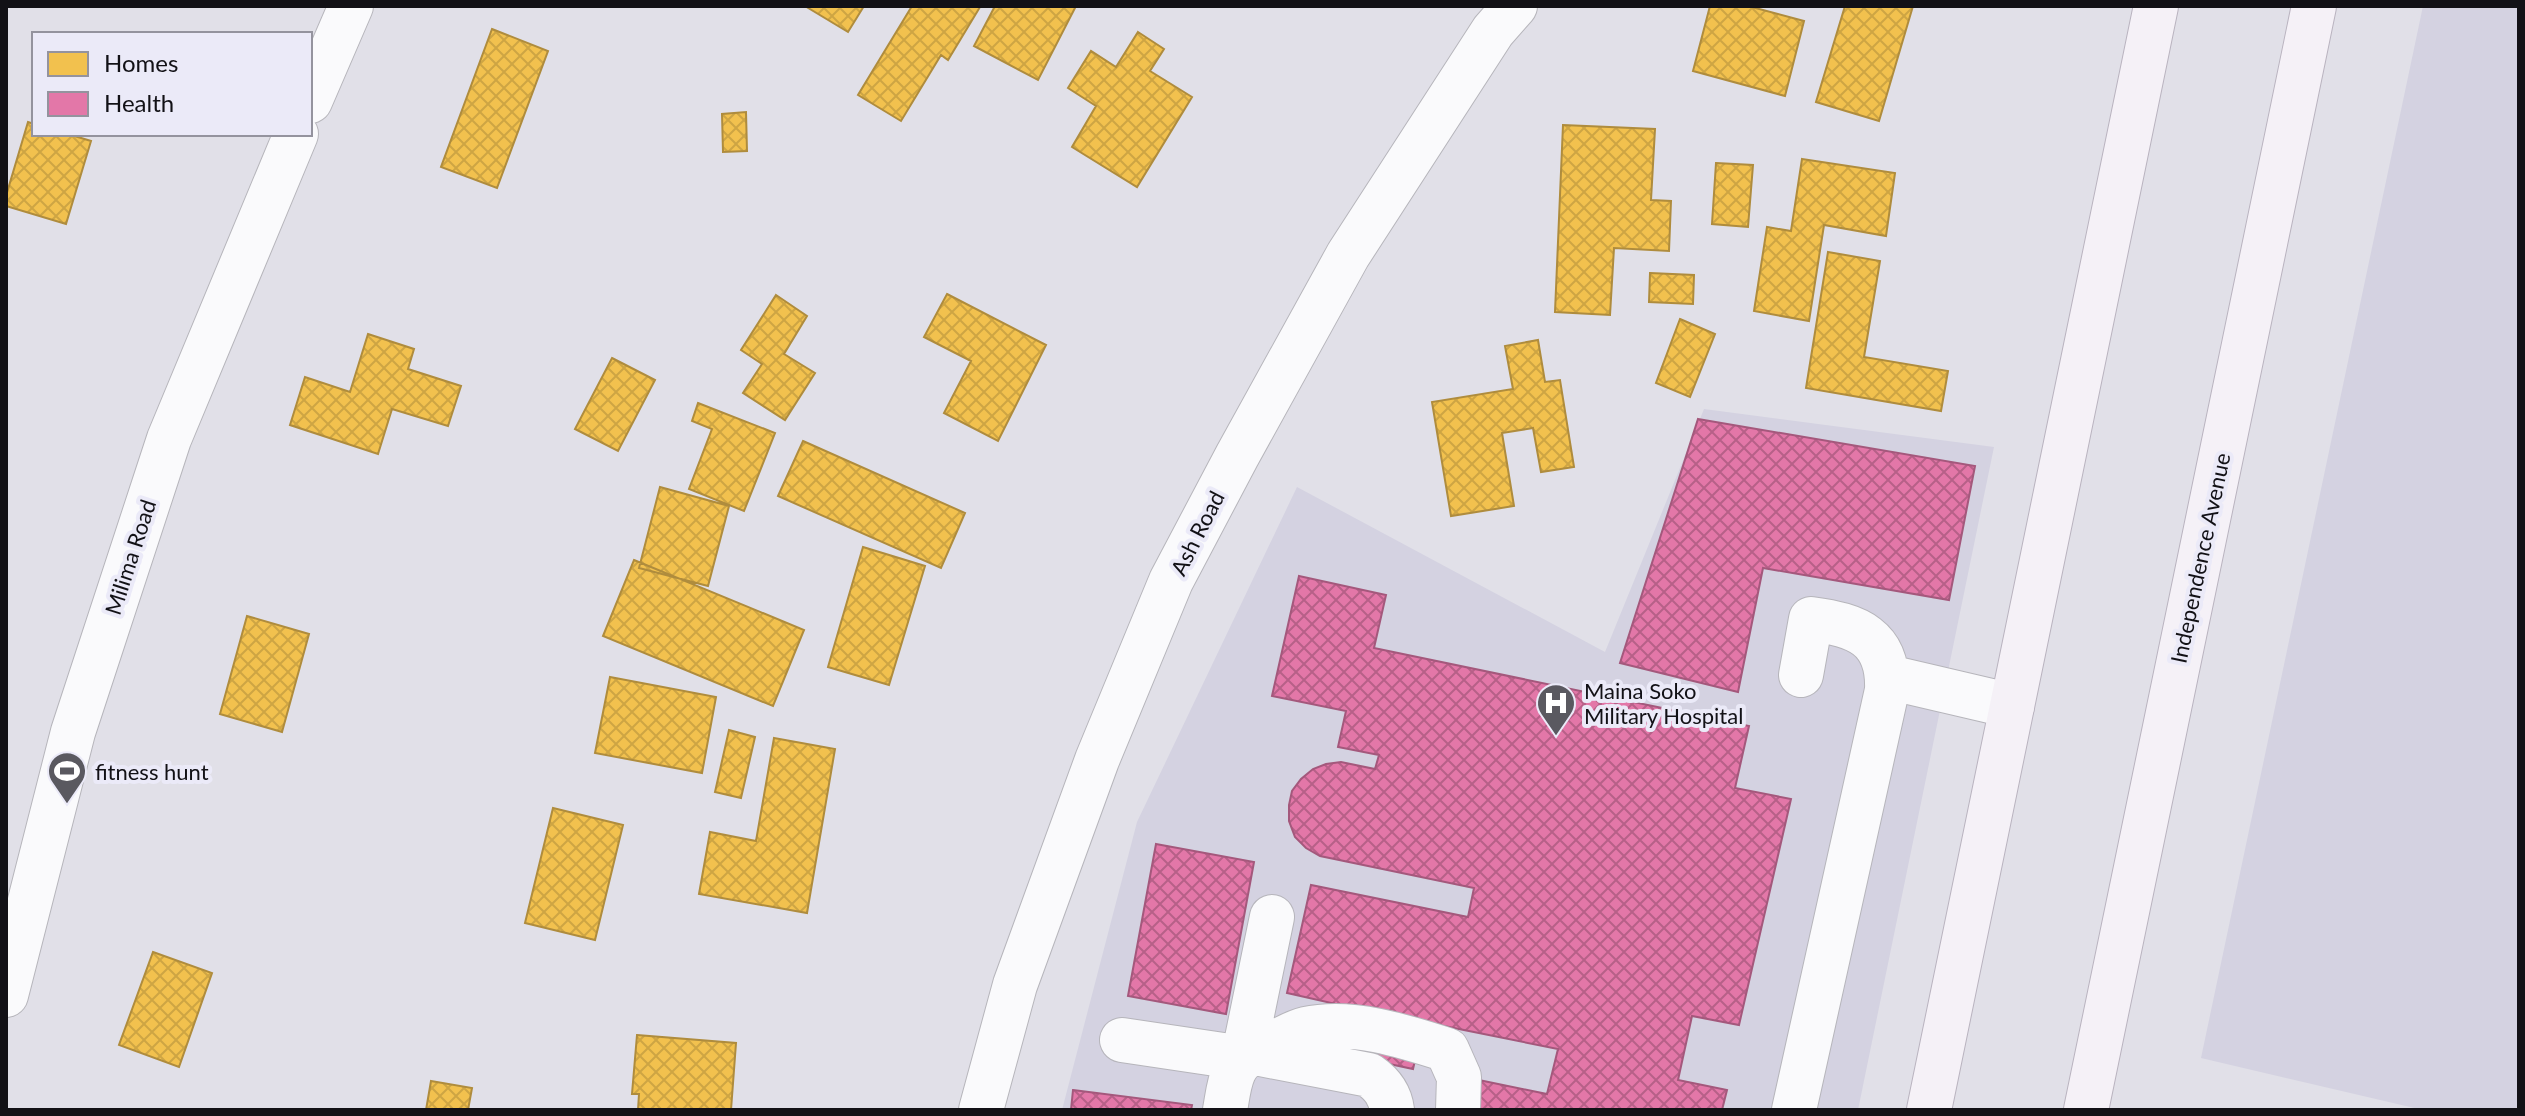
<svg xmlns="http://www.w3.org/2000/svg" width="2525" height="1116" viewBox="0 0 2525 1116" font-family="Lato,sans-serif">
<style>
.built{fill:#d4d2e1}
.homes{fill:url(#homes-cross-hatch);stroke:#af8c3d;stroke-width:2}
.health{fill:url(#health-cross-hatch);stroke:#a4587c;stroke-width:2}
.lines{fill:none;stroke-linecap:round;stroke-linejoin:round}
.minor-casing{stroke:#b6b5bb;stroke-width:46}
.major-casing{stroke:#b9b3bf;stroke-width:46}
.minor{stroke:#fafafc;stroke-width:44}
.major{stroke:#f5f1f7;stroke-width:44}
.labels{text-anchor:middle;dominant-baseline:central;stroke-width:8;stroke-linejoin:round;paint-order:stroke}
.street-label{font-size:22px;fill:#121116;stroke:#ebeaf8}
.poi-label{font-size:22px;fill:#121116;stroke:#ebeaf8;text-anchor:start}
</style>
<defs>
<pattern id="homes-cross-hatch" width="8" height="8" patternUnits="userSpaceOnUse" patternTransform="scale(2)"><rect width="8" height="8" fill="#f2c14e"/><path d="M0 0l8 8M0 8l8-8" fill="none" stroke="#cea543"/></pattern>
<pattern id="health-cross-hatch" width="8" height="8" patternUnits="userSpaceOnUse" patternTransform="scale(2)"><rect width="8" height="8" fill="#e377a8"/><path d="M0 0l8 8M0 8l8-8" fill="none" stroke="#b76088"/></pattern>
</defs>
<rect width="100%" height="100%" fill="#e1e0e8"/>
<path class="built" d="M2423,6h96v1104h-96l-222,-52z
M1704,409l290,38 -136,663h-796l75,-288 160,-335 308,165z"/>
<path class="homes" d="M805,6h59l-16,26z
M912,6l68,1 -32,53 -7,-5 -40,66 -43,-26z
M995,6h81l-38,74 -64,-34z
M1710,6h38l56,15 -19,75 -92,-25z
M1845,6h68l-34,115 -63,-19z
M492,29l56,22 -51,137 -56,-21z
M1138,32l26,17 -14,22 42,26 -55,90 -65,-40 24,-41 -28,-18 23,-37 25,16z
M746,112l1,39 -24,1 -1,-38z
M28,122l6,2v10h34l23,7 -25,83 -60,-18v-10z
M1563,125l92,4 -4,71 20,1 -2,50 -55,-3 -4,67 -55,-3z
M1802,159l93,14 -9,63 -62,-11 -15,96 -55,-10 13,-84 24,4z
M1716,163l37,2 -5,62 -36,-3z
M1828,252l52,9 -16,96 84,14 -7,40 -135,-23z
M1650,273l44,2 -1,29 -44,-2z
M947,294l99,51 -48,96 -54,-28 27,-52 -47,-24z
M776,295l31,21 -23,38 31,19 -30,47 -42,-27 19,-29 -21,-14z
M1680,319l35,15 -25,63 -34,-14z
M368,334l46,15 -6,20 53,17 -13,40 -56,-17 -14,45 -88,-29 15,-48 45,15z
M1538,340l7,42 15,-2 14,87 -33,5 -8,-44 -31,5 12,73 -63,10 -19,-114 81,-13 -8,-43z
M612,358l43,22 -37,71 -43,-22z
M698,403l77,30 -31,78 -55,-22 23,-60 -20,-8z
M803,441l162,72 -24,55 -163,-72z
M660,487l69,19 -21,80 -69,-18z
M863,547l62,19 -36,119 -61,-18z
M634,560l170,70 -31,76 -170,-70z
M247,616l62,18 -27,98 -62,-18z
M610,677l106,20 -14,76 -107,-20z
M729,730l26,7 -14,61 -26,-6z
M774,738l61,11 -28,164 -108,-19 11,-62 46,9z
M553,808l70,17 -28,115 -70,-17z
M153,952l59,21 -33,94 -60,-22z
M637,1035l99,8 -5,67h-93l1,-16h-7z
M431,1081l41,7 -4,22h-42z"/>
<path class="health" d="M1698,419l277,47 -26,134 -186,-32 -25,124 -118,-29z
M1299,576l87,19 -12,53 375,78 -14,62 56,11 -52,226 -47,-9 -14,64 49,10 -5,20h-260l7,-32 78,16 11,-45 -134,-27 -11,47 -66,-14 11,-46 -71,-16 24,-108 157,32 6,-29 -154,-32 -14,-8 -11,-11 -6,-16v-16l3,-14 9,-12 12,-10 13,-5 15,-2 34,7 4,-14 -41,-8 8,-36 -74,-15z
M1156,844l98,18 -28,152 -98,-18z
M1073,1090l119,15 -1,5h-120z"/>
<g class="lines">
<defs>
<path id="minor" d="M310,101l41,-95
M1888,677l124,29
M6,995l67,-263 96,-293 127,-305
M1122,1040l121,18 29,-141
M1255,1053c16,-7 34,-20 51,-24 45,-10 98,7 141,21l12,27 -1,33
M981,1110l34,-125 82,-225 74,-179 66,-125 111,-201 145,-224 22,-25
M1225,1110c4,-21 5,-51 30,-57l114,22c13,9 21,19 23,35
M1794,1110l93,-420c2,-53 -30,-65 -76,-71l-10,56"/>
<path id="major" d="M1929,1110l227,-1104
M2086,1110l228,-1104"/>
</defs>
<use href="#minor" class="minor-casing"/>
<use href="#major" class="major-casing"/>
<use href="#minor" class="minor"/>
<use href="#major" class="major"/>
</g>
<defs>
<symbol id="hospital-pin" viewBox="-11 -11 22 30"><path d="M0 17L-7.5 6A9.5 9.5 0 1 1 7.5 6Z" fill="#5a5960" stroke="#ebeaf8"/><path d="M-5-5h3v3.5h4V-5h3V5h-3V1.5h-4V5h-3Z" fill="#fff"/></symbol>
<symbol id="stadium-pin" viewBox="-11 -11 22 30"><path d="M0 17L-7.5 6A9.5 9.5 0 1 1 7.5 6Z" fill="#5a5960" stroke="#ebeaf8"/><path d="M0-5a6.5 5 0 1 0 0 10a6.5 5 0 1 0 0-10ZM-3.5-1.8h7v3.6h-7Z" fill="#fff"/></symbol>
</defs>
<g fill-rule="evenodd">
<use href="#hospital-pin" x="1534" y="681" width="44" height="60"/>
<use href="#stadium-pin" x="45" y="749" width="44" height="60"/>
</g>
<g class="labels">
<g class="street-label">
<text transform="translate(1197 533) rotate(-63)">Ash Road</text>
<text transform="translate(130 557) rotate(-72)">Milima Road</text>
<text transform="translate(2200 558) rotate(-78)">Independence Avenue</text>
</g>
<g class="poi-label">
<text x="1584" y="690">Maina Soko<tspan x="1584" dy="25">Military Hospital</tspan></text>
<text x="95" y="771">fitness hunt</text>
</g>
</g>
<rect width="2525" height="1116" fill="none" stroke="#121116" stroke-width="16"/>
<rect x="32" y="32" width="280" height="104" fill="#ebeaf8" stroke="#94939e" stroke-width="2"/>
<rect x="48" y="52" width="40" height="24" fill="#f2c14e" stroke="#94939e" stroke-width="2"/>
<text x="104" y="72" font-size="24" fill="#121116">Homes</text>
<rect x="48" y="92" width="40" height="24" fill="#e377a8" stroke="#94939e" stroke-width="2"/>
<text x="104" y="112" font-size="24" fill="#121116">Health</text>
</svg>
